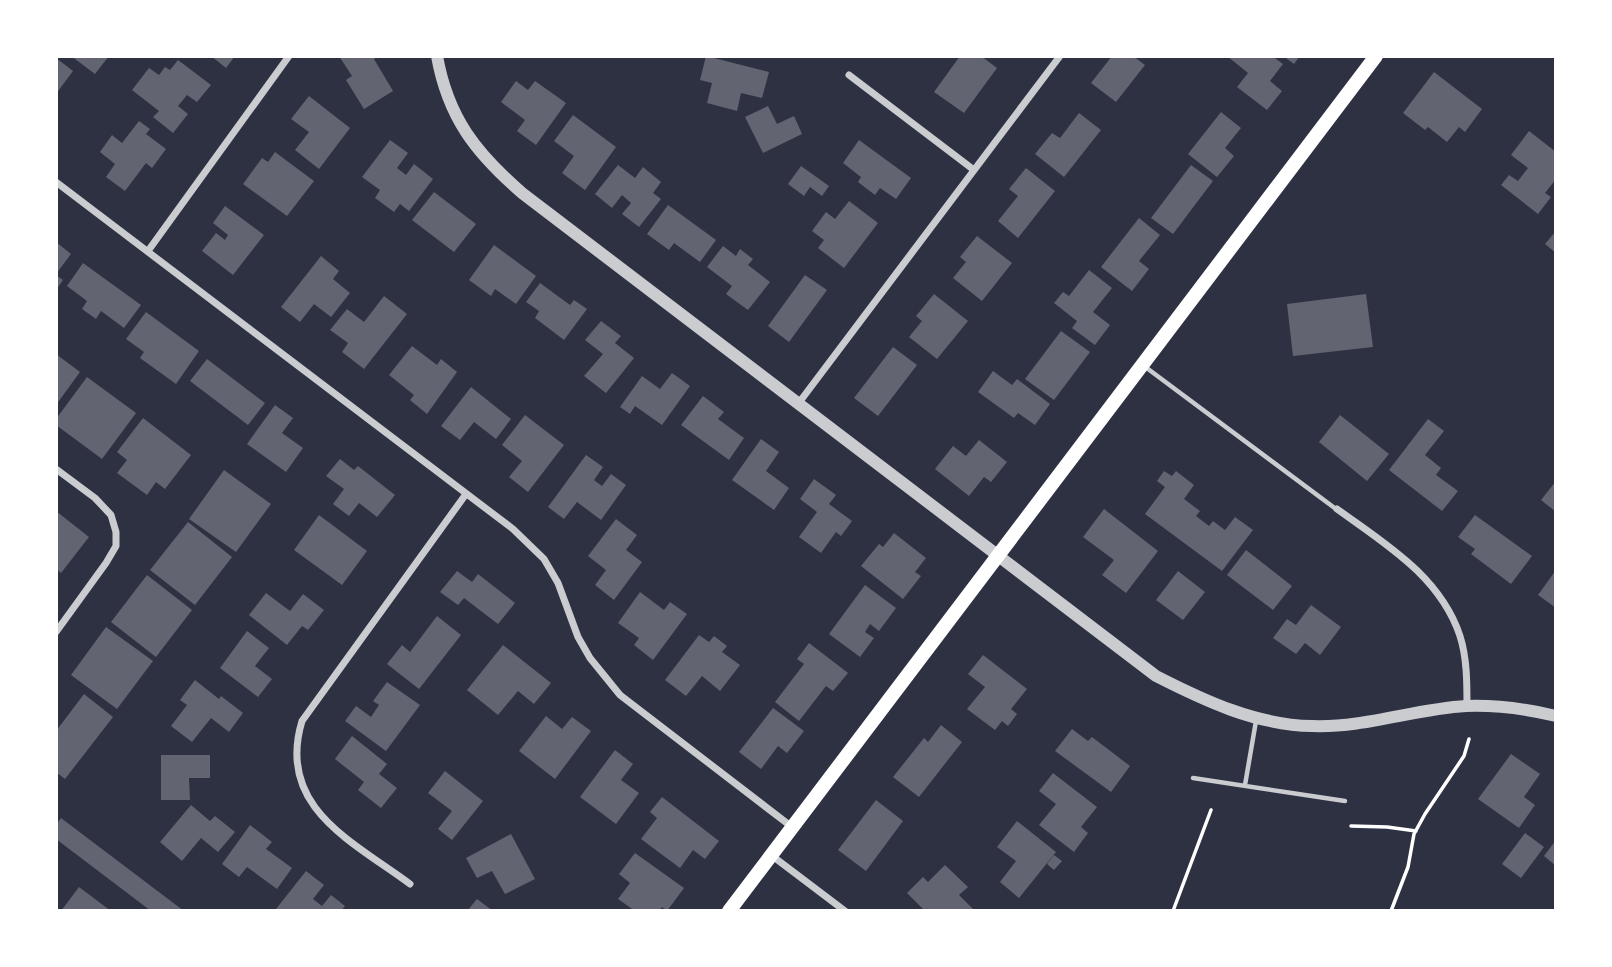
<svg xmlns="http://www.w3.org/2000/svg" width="1612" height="967" viewBox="0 0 1612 967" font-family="'Source Sans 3',sans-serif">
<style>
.building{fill:#626471}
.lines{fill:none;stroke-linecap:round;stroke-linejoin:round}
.path{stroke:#fff;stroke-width:3.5}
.service{stroke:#caccd0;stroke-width:4.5}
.minor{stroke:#caccd0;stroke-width:7}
.tertiary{stroke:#caccd0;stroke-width:12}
.secondary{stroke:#fff;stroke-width:14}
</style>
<rect width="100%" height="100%" fill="#2d3142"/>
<path class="building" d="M71,56h38l-14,18z
M211,56h24l-9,12z
M339,56h40l-5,3 19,32 -29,18 -18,-29 6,-4z
M706,56l63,16 -7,26 -21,-5 -4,18 -30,-8 5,-20 -12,-3z
M960,56h21l16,12 -33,45 -30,-21z
M1112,56h21l12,9 -29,37 -25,-19z
M1227,56h45l11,8 -13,17 12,10 -15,19 -30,-23 11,-14z
M1283,56h17l-6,8z
M56,58l17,13 -17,23z
M178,60l33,25 -14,17 -10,-7 -9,11 10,8 -15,19 -20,-16 6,-6 -27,-21 17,-22 10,7 6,-8 5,3z
M1434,72l48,37 -17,23 -6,-5 -12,15 -19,-15 -3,3 -22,-17z
M516,81l12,9 7,-9 31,22 -30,42 -19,-14 8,-11 -24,-18z
M309,96l41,32 -31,41 -24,-19 14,-18 -18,-13z
M768,106l9,18 17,-8 8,18 -39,19 -18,-36z
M1221,112l20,16 -16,20 9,8 -17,21 -29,-23z
M1079,113l22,17 -37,47 -29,-23 17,-21 8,5z
M573,115l43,32 -31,43 -23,-17 12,-17 -20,-15z
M139,121l11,8 -4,5 20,15 -14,19 -6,-5 -21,28 -19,-14 9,-13 -15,-12 12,-17 10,8z
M1529,131l27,21v27l-11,14 6,4 -13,17 -37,-29 8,-10 9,6 10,-13 -17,-13z
M390,140l18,13 -11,15 9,7 8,-11 19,15 -24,32 -9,-7 -6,8 -19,-14 5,-8 -18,-13z
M859,140l52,38 -15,21 -16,-11 -5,7 -17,-13 3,-5 -18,-14z
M275,152l39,29 -27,35 -44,-32 19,-26 6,4z
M618,165l17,13 8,-11 18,15 -8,11 8,6 -22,28 -17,-13 9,-11 -9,-8 -10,13 -17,-14z
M1191,165l22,16 -40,53 -22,-16z
M801,166l28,20 -7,10 -12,-9 -6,9 -16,-12z
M1026,168l29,23 -37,47 -20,-17 20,-25 -9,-7z
M434,192l42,32 -22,28 -42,-32z
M849,201l29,22 -34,45 -26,-20 6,-8 -12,-9 14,-19 9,7z
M668,205l48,35 -16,22 -26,-19 -5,7 -22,-16z
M225,206l39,29 -31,40 -31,-24 14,-18 9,7 3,-5 -15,-12z
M1139,218l21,17 -21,26 10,8 -17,22 -31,-24z
M1556,231v22l-11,-9z
M977,236l35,27 -30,38 -29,-23 13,-16 -6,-5z
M56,242l15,12 -15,20z
M494,245l42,31 -20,28 -21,-15 -4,7 -22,-16z
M723,246l13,10 4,-7 13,10 -5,6 22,17 -22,28 -22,-16 6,-8 -25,-19z
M321,256l18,15 -6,8 17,14 -19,24 -17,-13 -14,18 -19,-15z
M83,263l58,42 -17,23 -23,-17 -5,8 -14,-10 5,-8 -20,-15z
M1089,270l23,18 -19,24 17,13 -15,20 -23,-17 5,-7 -23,-18 9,-11 6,4z
M56,275l7,5 -7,10z
M805,275l22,15 -38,52 -21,-16z
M540,283l30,22 4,-5 13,9 -23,31 -29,-22 4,-7 -13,-9z
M934,294l34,27 -31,38 -28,-22 13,-16 -6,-5z
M1366,294l7,53 -80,9 -6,-52z
M384,296l23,18 -43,55 -22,-17 6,-9 -18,-13 17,-21 17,13z
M146,312l53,39 -23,33 -36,-26 4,-6 -18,-13z
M601,321l20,15 -6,7 19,15 -28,35 -22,-17 19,-22 -18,-14z
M1061,331l29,21 -36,48 -29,-21z
M412,346l25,19 4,-6 16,13 -30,42 -17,-14 4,-5 -25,-20z
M893,347l24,18 -39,51 -24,-18z
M56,354l24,18 -24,33z
M207,359l58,44 -17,22 -58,-44z
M993,371l19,14 5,-6 33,25 -15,21 -17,-12 -4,5 -36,-26z
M672,373l18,13 -28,39 -27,-19 -5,8 -10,-7 22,-31 18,13z
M87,377l49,36 -34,46 -46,-34v-6z
M471,387l40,32 -15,20 -22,-17 -14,18 -19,-14z
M703,396l21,16 -6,7 26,19 -15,22 -48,-35z
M275,405l18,13 -11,15 21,15 -17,24 -39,-28z
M525,415l39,30 -36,47 -19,-15 13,-16 -20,-16z
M1340,415l49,39 -22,27 -48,-39z
M143,418l48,37 -26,34 -9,-7 -9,13 -30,-22 10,-13 -10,-8z
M1428,419l16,12 -19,24 16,13 -5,7 22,16 -16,20 -53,-41z
M761,439l18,13 -13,19 23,17 -15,22 -42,-30z
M979,440l28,22 -16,20 -7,-5 -15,19 -34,-27 18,-23 13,10z
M586,455l17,12 -9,13 8,6 9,-12 15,11 -25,35 -24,-18 -13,17 -16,-12z
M340,459l14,11 4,-4 37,29 -18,22 -18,-14 -10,13 -16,-12 11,-15 -18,-13z
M224,470l47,34 -35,48 -47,-33z
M1164,471l8,5 4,-5 18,14 -10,14 16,12 -4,5 13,10 4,-5 12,9 10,-13 18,13 -31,41 -77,-57 20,-27 -8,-6z
M814,479l22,16 -7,9 23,17 -11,15 -5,-4 -15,21 -22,-16 18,-25 -17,-13z
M1556,481v31l-15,-12z
M1104,509l54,42 -32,42 -24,-18 12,-15 -31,-23z
M56,511l33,26 -28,36 -5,-4z
M319,515l48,36 -25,34 -48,-35z
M1475,515l57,41 -21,28 -40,-30 4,-5 -17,-12z
M616,519l21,16 -11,15 16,12 -28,38 -19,-15 11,-15 -18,-14z
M188,522l44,35 -37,48 -45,-35z
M894,533l32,25 -11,14 6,4 -18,23 -42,-33 18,-22 4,3z
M1246,550l46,36 -19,24 -46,-35z
M1556,570v38l-18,-13z
M457,571l15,11 6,-8 37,29 -17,21 -34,-26 -6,7 -18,-13z
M1178,571l27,21 -22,28 -27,-20z
M147,575l45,35 -36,47 -45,-35z
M865,585l31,23 -17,23 -9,-7 -5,8 9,6 -14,19 -31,-23z
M640,592l24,18 6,-8 17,12 -34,46 -19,-15 5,-7 -21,-15z
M266,593l24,18 13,-17 21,16 -16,20 -6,-4 -15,19 -38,-30z
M1311,605l30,22 -21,28 -15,-12 -9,11 -23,-16 14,-19 9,6z
M437,616l24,19 -42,54 -32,-25 15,-19 8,7z
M106,627l47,34 -36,48 -46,-34z
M247,631l22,17 -14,18 17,13 -14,18 -38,-29z
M699,635l10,7 5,-6 13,10 -5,6 18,13 -20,26 -18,-15 -16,20 -21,-16z
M809,643l39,30 -15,18 -7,-5 -27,35 -24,-19 29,-38 -7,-5z
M503,645l48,38 -17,21 -16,-13 -20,24 -31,-25z
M983,655l44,34 -16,20 6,5 -9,12 -6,-5 -7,9 -28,-21 18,-22 -17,-13z
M195,680l24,19 2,-3 22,17 -14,19 -18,-14 -19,24 -21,-16 16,-21 -7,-5z
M387,682l33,23 -34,46 -41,-30 11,-15 15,11 8,-12 -6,-4z
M84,694l29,23 -48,62 -9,-7 2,-17 -2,-24z
M773,708l31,23 -17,22 -9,-7 -17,23 -22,-17z
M546,716l16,13 10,-12 19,14 -36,48 -36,-28z
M941,725l21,17 -43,55 -26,-20 31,-39 4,4z
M1072,729l16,12 4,-4 38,29 -19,26 -56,-41z
M352,736l35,28 -8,10 18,14 -16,20 -23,-18 6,-8 -29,-23z
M615,750l18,14 -12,16 18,13 -23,31 -36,-27z
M1511,754l29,20 -16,23 11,8 -16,23 -41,-29z
M161,755h49v23h-21l1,22h-29z
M445,771l38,30 -31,39 -14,-11 14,-18 -24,-18z
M1053,773l44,34 -16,20 7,6 -14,19 -35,-27 17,-21 -17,-13z
M662,797l57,44 -14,18 -12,-9 -13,18 -39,-29 16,-21 -7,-6z
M876,800l27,21 -37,50 -28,-21z
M191,805l19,16 5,-5 20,16 -17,20 -17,-14 -19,23 -22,-19z
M61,818l123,93h-33l-95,-72v-14z
M1017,821l39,31 -37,46 -19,-16 16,-21 -19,-14z
M250,825l22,17 -6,7 26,19 -15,21 -30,-22 -8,10 -17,-13z
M1525,833l19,14 -23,31 -19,-14z
M511,834l24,45 -30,15 -13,-23 -15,7 -11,-20z
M1556,840v26l-12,-10z
M635,853l49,35 -17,23 -5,-4 -3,4h-24l-17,-12 12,-16 -11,-9z
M1054,855l8,6 -8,9 -7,-6z
M945,865l23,22 -9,8 16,16h-50l-18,-18 16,-16 5,5z
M306,871l18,14 -11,14 9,7 9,-11 14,11 -4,5h-62l-3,-2z
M79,887l32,24h-50z
M477,899l16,12h-26z"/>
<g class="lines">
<path class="path" d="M1351,826l36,1 29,4
M1173,911l38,-101
M1391,911l17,-44 6,-33 11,-20 39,-58 5,-17"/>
<path class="service" d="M1144,366l192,143
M1193,778l152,23
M1245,785l11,-64"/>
<path class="minor" d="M849,75l125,95
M56,182l457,347 31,30 14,24 20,54 12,21 30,37 172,132
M148,251l141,-195
M798,404l262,-348
M56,469l39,29 16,17 5,17v14l-10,17 -50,69
M1337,509c48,35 103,67 123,127 7,22 7,47 7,70
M771,855l74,56
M410,884c-58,-43 -134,-77 -108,-163l164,-227"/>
<path class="tertiary" d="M437,56c11,62 39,97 85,137l634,483c49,25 100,49 156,50 53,2 102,-17 154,-20 29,-1 61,3 90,10"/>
<path class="secondary" d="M729,911l647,-855"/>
</g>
<rect width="1612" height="967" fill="none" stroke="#ffffff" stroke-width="116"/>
</svg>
